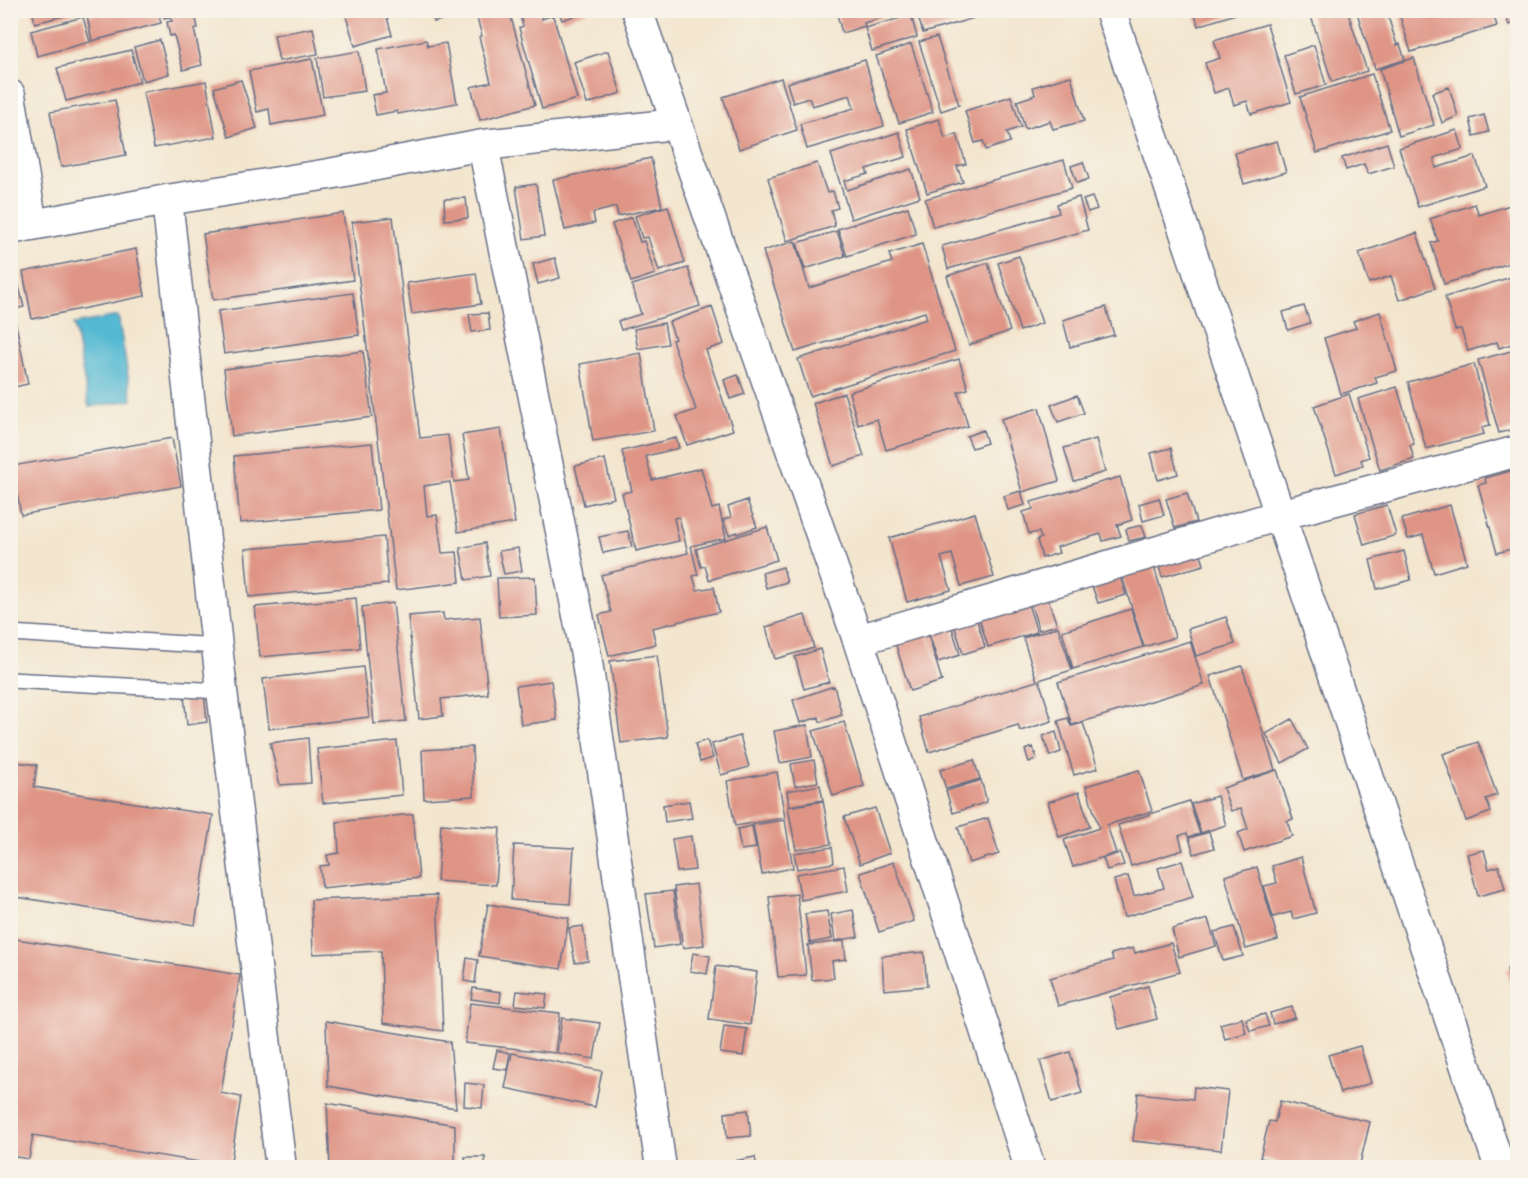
<svg xmlns="http://www.w3.org/2000/svg" width="1528" height="1178" viewBox="0 0 1528 1178" font-family="Kalam,sans-serif">
<style>
.water{fill:#55b9d3;stroke:#387498;stroke-width:1.5}
.building{fill:#df9586}
.lines{fill:none;stroke-linecap:round;stroke-linejoin:round}
.lane-casing{stroke:#676f86;stroke-width:18}
.street-casing{stroke:#676f86;stroke-width:33}
.lane{stroke:#fff;stroke-width:15}
.street{stroke:#fff;stroke-width:30}
</style>
<rect width="100%" height="100%" fill="#f7f3e8"/>
<filter id="ink" filterUnits="userSpaceOnUse"><feTurbulence type="fractalNoise" baseFrequency=".0167" numOctaves="2"/><feDisplacementMap in="SourceGraphic" scale="12" xChannelSelector="R" yChannelSelector="G"/><feConvolveMatrix kernelMatrix="1 2 1 2 8 2 1 2 1" color-interpolation-filters="sRGB"/></filter>
<filter id="wash" filterUnits="userSpaceOnUse"><feTurbulence type="fractalNoise" baseFrequency=".008" numOctaves="4" result="noise"/><feDisplacementMap in="SourceGraphic" scale="24" xChannelSelector="R" yChannelSelector="G"/><feGaussianBlur stdDeviation="1.35" result="paint"/><feColorMatrix in="noise" values="0 0 0 0 0 0 0 0 0 0 0 0 0 0 0 0 0 1.4 0 .05"/><feComposite in="paint" operator="in"/></filter>
<g filter="url(#wash)">
<rect width="100%" height="100%" fill="#f3e6cf"/>
<path class="water" d="M118,316l14,84 -43,7 -15,-83z"/>
<g id="blocks">
<path class="building" d="M32,10h52v1l-49,12z
M109,10h49l3,13 -69,18 -5,-25z
M163,10h31l4,18 -4,1 8,36 -19,5 -9,-35 -4,1 -3,-14 5,-1 -2,-4 -6,1z
M344,10h41l7,25 -37,11z
M431,10h35l1,3 -33,9z
M504,10h5l26,95 -55,15 -9,-33 20,-5 -12,-45 3,-1 -5,-18z
M523,10h16l3,9 11,-4 24,84 -35,10 -23,-81 4,-2 -4,-14z
M558,10h31v1l-27,9z
M836,10h60l1,3 -33,10 1,3 -23,7z
M916,10h82v1l-75,22z
M1194,10h51v1l-47,15z
M1309,10h38l20,61 -35,11z
M1356,10h30l11,35 3,-1 5,16 -30,9z
M1398,10h94l5,16 -86,26z
M1504,10h14v12l-9,3z
M911,15l6,22 -45,14 -7,-23z
M83,17l7,25 -53,14 -6,-25z
M1267,24l24,78 -40,12 -4,-13 -13,4 -5,-17 -15,5 -9,-30 15,-5 -6,-18z
M313,28l5,26 -39,7 -5,-26z
M937,37l22,68 -18,6 -22,-69z
M160,40l9,34 -26,7 -9,-34z
M426,40l2,6 18,-3 11,60 -59,11 -1,-3 -21,4 -4,-20 14,-2 -8,-44z
M911,44l22,68 -34,11 -23,-67z
M1314,45l12,40 -30,9 -12,-39z
M131,50l9,32 -74,19 -9,-33z
M359,51l6,40 -42,6 -6,-39z
M608,51l13,42 -34,11 -13,-42z
M1414,58l20,67 -35,11 -19,-67z
M312,59l11,56 -52,10 -2,-16 -12,3 -8,-41z
M865,60l19,66 -77,23 -7,-25 54,-16 -4,-13 -38,11 -3,-8 -16,5 -6,-20z
M1372,74l18,56 -73,23 -17,-56z
M1071,76l13,45 -31,8 -3,-8 -25,8 -8,-28 18,-6 -2,-8z
M781,78l16,52 -58,19 -16,-52z
M241,80l16,48 -28,9 -15,-49z
M206,81l10,56 -62,11 -11,-56z
M1449,87l9,29 -16,7 -10,-30z
M1011,96l10,31 -14,5 3,10 -24,8 -3,-9 -8,2 -10,-32z
M115,100l11,55 -65,12 -11,-55z
M1484,115l5,17 -15,4 -4,-17z
M939,119l6,19 12,-4 9,30 -9,2 6,16 -36,11 -20,-64z
M1457,130l6,19 -29,9 2,10 39,-12 10,30 -67,21 -19,-59z
M899,132l7,25 -40,12 2,5 -24,7 3,9 64,-21 9,28 -69,22 -20,-65z
M1277,141l9,31 -42,12 -9,-31z
M1387,143l7,23 -26,8 -4,-10 -18,6 -4,-12z
M651,158l11,49 -44,9 -2,-9 -23,6 2,10 -30,7 -12,-50z
M1064,160l8,28 -139,39 -8,-28z
M1083,162l6,17 -12,4 -6,-17z
M817,163l10,30 6,-2 5,17 -7,2 4,16 -48,15 -19,-63z
M536,184l8,52 -20,3 -8,-52z
M1079,197l9,33 -140,39 -6,-23 117,-33 -2,-9z
M1092,197l5,12 -9,3 -5,-12z
M466,198l2,20 -23,2 -1,-21z
M1475,204l4,11 31,-10 8,23v14l-7,2 5,17 -72,23 -13,-41 7,-2 -8,-22z
M668,206l17,57 -26,8 -11,-34 -6,1 -7,-22z
M908,207l8,27 -69,22 -9,-27z
M343,213l10,67 -140,20 -10,-66z
M393,217l27,221 28,-3 6,47 15,-2 -7,-45 39,-6 14,94 -57,9 -8,-50 -26,4 3,30 10,-1 5,38 15,-1 3,30 -64,8 -44,-368z
M632,217l8,25 4,-1 11,33 -24,8 -19,-58z
M837,231l8,25 -40,13 -8,-26z
M1417,233l18,55 -36,12 -8,-24 -22,7 -10,-30z
M795,241l14,47 83,-26 -3,-8 33,-10 33,107 -145,45 -12,-37 129,-40 -2,-7 -130,40 -32,-101z
M136,249l9,47 -113,23 -9,-47z
M1019,256l23,67 -22,8 -22,-68z
M555,258l5,20 -22,6 -5,-20z
M988,263l22,68 -41,14 -22,-69z
M688,268l12,38 -79,24 -3,-9 23,-7 -9,-29z
M15,270l9,37 -14,3v-39z
M476,273l5,31 -69,10 -5,-31z
M1518,275v67l-19,6 -2,-6 -29,9 -7,-22 -6,1 -10,-33z
M353,293l6,42 -135,19 -6,-43z
M1304,306l6,17 -22,7 -5,-18z
M712,307l12,37 -18,6 27,80 -46,15 -10,-29 19,-6 -24,-70 3,-1 -6,-17z
M1106,307l8,28 -44,12 -7,-27z
M1380,312l17,59 -22,6 2,6 -36,11 -17,-56 32,-10 -3,-7z
M488,313l2,17 -18,2 -3,-18z
M14,315l14,69 -18,4v-72z
M664,323l4,21 -30,5 -4,-20z
M1518,349v79l-19,5 -21,-73z
M363,351l9,66 -140,19 -8,-67z
M641,353l13,78 -61,10 -13,-77z
M959,359l9,30 -10,3 10,34 -82,24 -9,-31 -19,6 -9,-33z
M1474,364l16,61 -8,2 2,7 -58,15 -18,-67z
M738,375l7,19 -15,5 -6,-19z
M1397,387l17,57 -4,1 4,14 -34,11 -22,-71z
M844,393l20,63 -31,10 -20,-63z
M1349,394l20,63 -8,3 2,5 -27,9 -22,-68z
M1077,395l7,18 -26,9 -7,-17z
M1039,408l20,73 -37,11 -21,-73z
M983,430l4,13 -15,5 -5,-12z
M172,438l9,48 -160,29 -9,-49z
M676,438l3,10 -33,8 6,24 49,-12 11,41 7,-2 7,31 -35,8 7,29 -5,1 4,14 17,-3 5,25 -67,16 4,16 -47,12 -10,-41 12,-3 -10,-37 87,-22 -9,-36 -5,1 5,23 -43,10 -14,-58 10,-2 -10,-40z
M1096,439l9,33 -31,9 -10,-33z
M372,443l7,67 -139,13 -6,-67z
M1171,448l7,26 -20,6 -7,-27z
M605,459l9,39 -30,7 -9,-39z
M1518,469v78l-21,6 -19,-68 8,-2 -1,-5z
M1120,477l12,43 -15,5 4,11 -18,5 -2,-7 -44,13 2,6 -17,5 -5,-18 4,-2 -2,-6 -10,2 -6,-22 10,-3 -2,-7z
M1021,491l4,14 -17,5 -4,-14z
M1187,493l9,29 -21,6 -9,-29z
M1159,498l5,17 -21,6 -4,-17z
M747,500l10,27 -20,7v-2l-8,3 -6,-15 8,-3 -3,-10z
M1387,505l9,30 -32,10 -9,-31z
M1450,505l17,58 -33,10 -11,-38 -15,4 -6,-20z
M975,513l19,64 -33,9 -9,-32 -11,3 10,33 -44,12 -18,-64z
M1142,525l4,12 -17,4 -3,-12z
M767,527l10,33 -68,20 -4,-14 -4,1 -5,-18z
M628,531l4,16 -29,6 -4,-16z
M384,537l4,47 -139,13 -4,-48z
M485,543l5,33 -24,4 -6,-32z
M1199,547l5,18 -42,12 -5,-19z
M518,548l4,23 -18,3 -5,-23z
M1404,551l7,29 -34,9 -7,-29z
M1153,563l22,74 -31,10 -23,-74z
M783,567l4,15 -21,6 -4,-15z
M535,577l2,38 -38,2 -2,-39z
M1120,577l6,18 -28,8 -6,-17z
M1047,597l10,28 -18,5 -9,-28z
M356,598l4,50 -100,9 -5,-50z
M1027,601l10,31 -49,15 -10,-32z
M393,603l13,118 -32,3 -12,-117z
M1131,609l12,38 -70,22 -11,-38z
M443,613l1,7 36,-3 8,77 -47,5 2,17 -24,3 -11,-103z
M805,615l9,33 -39,11 -9,-32z
M976,617l9,30 -22,7 -9,-30z
M1226,617l9,27 -39,12 -8,-27z
M951,624l9,31 -22,7 -10,-31z
M1058,627l14,43 -33,10 13,41 -32,10 -2,-6 -89,27 -10,-35 118,-36 -14,-43z
M927,631l15,50 -32,10 -15,-49z
M1190,641l14,44 -132,40 -14,-43z
M820,649l9,33 -25,7 -9,-32z
M657,655l11,82 -47,6 -11,-82z
M1242,666l33,104 -32,10 -33,-104z
M363,667l6,50 -100,12 -6,-50z
M551,681l6,39 -36,5 -5,-39z
M834,686l8,29 -22,7 -1,-5 -19,6 -7,-23z
M204,693l3,29 -20,3 -3,-30z
M1068,718l3,8 12,-3 15,45 -24,7 -16,-54z
M1292,719l16,30 -26,14 -16,-29z
M844,722l20,64 -31,10 -20,-65z
M807,725l5,32 -32,6 -6,-32z
M1056,732l5,20 -11,4 -7,-20z
M740,736l9,31 -28,8 -9,-31z
M308,738l3,45 -31,2 -10,-42z
M707,740l6,18 -13,4 -5,-18z
M397,741l5,54 -79,8 -6,-54z
M1478,742l19,53 -11,4 5,13 -25,9 -23,-67z
M472,747l2,49 -50,3 -2,-49z
M1033,747l4,12 -8,3 -4,-12z
M814,760l4,22 -23,4 -4,-22z
M974,760l6,19 -34,10 -6,-19z
M10,761l27,4 -3,22 179,28 -18,110 -185,-29z
M1139,770l13,41 -45,14 9,28 -43,14 -9,-27 35,-12 -13,-42z
M1277,770l16,49 -6,2 5,15 -48,16 -6,-19 10,-4 -7,-21 -10,3 -8,-23z
M777,772l8,46 -50,8 -8,-45z
M981,780l6,22 -34,11 -7,-22z
M820,785l3,15 -34,6 -2,-15z
M1079,792l11,35 -31,10 -11,-35z
M1217,796l9,29 -25,8 -10,-29z
M689,801l3,17 -27,4 -2,-17z
M823,801l8,43 -35,6 -8,-43z
M1189,801l11,33 -12,3 -1,-4 -8,3 4,14 -52,16 -13,-41z
M875,808l15,45 -30,11 -16,-47z
M413,814l6,64 -97,10 -2,-22 9,-1 -2,-10 12,-2 -2,-31z
M988,818l11,36 -30,9 -11,-36z
M785,820l8,48 -31,6 -9,-49z
M441,824l59,4 -4,57 -59,-4z
M752,826l4,22 -15,2 -4,-21z
M1209,832l5,16 -20,6 -5,-16z
M691,836l4,34 -18,2 -5,-33z
M514,845l60,3 -4,56 -59,-4z
M832,847l2,16 -37,6 -3,-16z
M1484,850l5,19 10,-3 6,23 -27,7 -11,-42z
M1120,853l4,12 -17,5 -4,-12z
M1301,857l15,56 -23,6 -2,-7 -18,5 -9,-31 13,-3 -5,-17z
M1182,861l11,36 -69,20 -10,-37 14,-4 6,20 30,-8 -6,-20z
M894,862l20,59 -35,11 -19,-59z
M844,866l4,25 -47,9 -5,-26z
M1257,867l21,73 -32,9 -21,-73z
M696,884l8,61 -21,3 -9,-61z
M673,891l7,53 -26,4 -8,-54z
M797,894l9,81 -28,2 -9,-80z
M437,895l6,136 -60,-8 -2,-72 -68,3 -2,-54z
M488,904l81,14 -8,51 -82,-13z
M853,910l5,27 -23,4 -4,-27z
M827,911l5,28 -22,4 -5,-29z
M1208,919l8,27 -37,11 -7,-28z
M583,926l5,35 -13,2 -6,-35z
M1234,927l9,29 -20,5 -9,-29z
M10,938l230,37 -19,118 20,4 -11,70 -197,-32 -4,24 -19,-3z
M844,941l2,18 -14,2 2,17 -22,2 -4,-35z
M1171,943l9,29 -122,34 -8,-28 63,-18 -2,-6 22,-6 2,5z
M924,952l3,34 -43,4 -2,-34z
M693,953l17,3 -3,18 -17,-3z
M467,958l11,2 -3,23 -11,-2z
M716,966l41,6 -7,53 -41,-6z
M1517,967l1,18 -8,1 -3,-17z
M1148,986l9,33 -38,10 -9,-32z
M473,988l28,4 -1,11 -29,-4z
M517,991l30,3 -2,14 -30,-3z
M470,1003l90,10 -5,40 -90,-10z
M1292,1007l3,11 -22,6 -3,-11z
M1265,1014l4,12 -19,5 -4,-12z
M562,1018l38,5 -6,36 -37,-6z
M1242,1018l4,15 -21,6 -5,-15z
M326,1021l124,21 6,66 -128,-22z
M724,1026l23,3 -4,27 -23,-3z
M1360,1046l11,37 -31,10 -12,-38z
M497,1050l13,3 -3,17 -14,-2z
M1070,1052l12,41 -30,9 -12,-41z
M512,1053l90,18 -7,36 -90,-19z
M465,1083l19,2 -2,23 -18,-2z
M1194,1087l34,4 -7,59 -88,-9 5,-48 55,6z
M1280,1101l90,21 -11,46h-58l-41,-10 9,-37 6,1z
M327,1103l128,22v43h-125z
M748,1110l3,26 -24,2 -2,-25z
M465,1157h20v11h-20z
M755,1157l2,11h-37l-1,-4z"/>
</g>
</g>
<g filter="url(#ink)">
<use href="#blocks" fill-opacity="0" stroke="#676f86" stroke-width="1.5"/>
<g class="lines">
<defs>
<path id="lane" d="M10,633l207,13
M10,680l212,11"/>
<path id="street" d="M637,10l221,630 172,528
M1110,10l390,1158
M10,95l22,130
M483,145l103,510 75,513
M167,200l55,491 59,477
M10,229l157,-29 162,-26 154,-29 193,-21
M858,640l422,-125 238,-64"/>
</defs>
<use href="#lane" class="lane-casing"/>
<use href="#street" class="street-casing"/>
<use href="#lane" class="lane"/>
<use href="#street" class="street"/>
</g>
</g>
<rect width="1528" height="1178" fill="none" stroke="#f7f3e8" stroke-width="36"/>
</svg>
